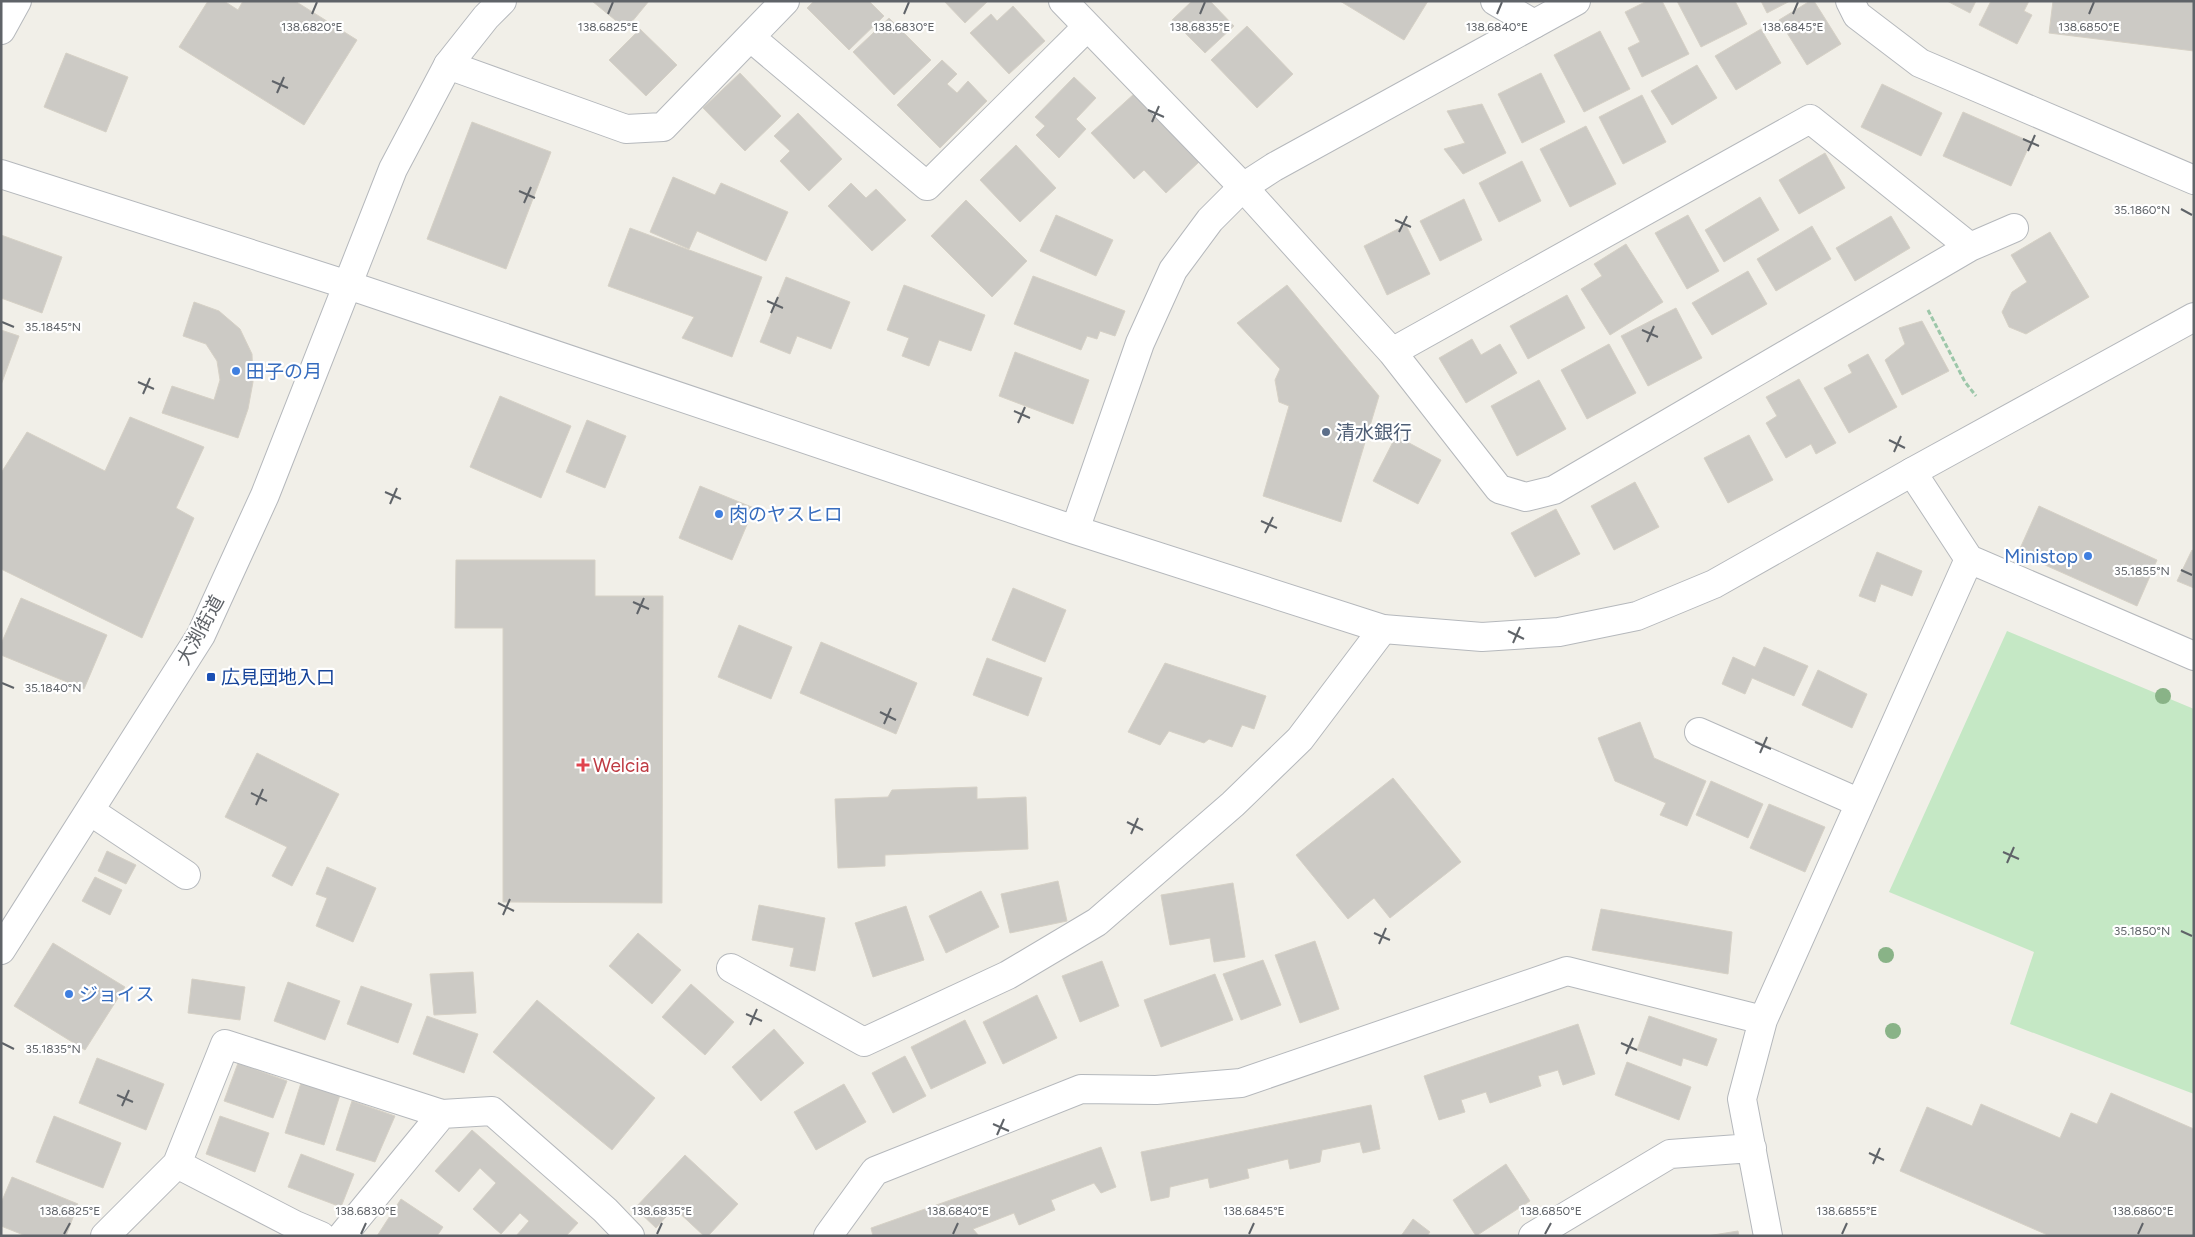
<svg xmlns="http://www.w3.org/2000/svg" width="2195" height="1237" viewBox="0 0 2195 1237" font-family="Figtree,'Noto Sans JP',sans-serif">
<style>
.green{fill:#c5e8c5}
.building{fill:#cccac5;stroke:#d6d1c6}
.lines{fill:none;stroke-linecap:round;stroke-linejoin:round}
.minor-casing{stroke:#b5b8bc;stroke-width:30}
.tertiary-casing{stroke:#b5b8bc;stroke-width:30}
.path{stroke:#9cc7a9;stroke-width:3;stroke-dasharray:5 2.5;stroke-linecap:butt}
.minor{stroke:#fff;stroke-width:28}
.tertiary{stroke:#fff;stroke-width:28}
.tree{fill:#89b387}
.ticks{fill:none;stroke:#5f6368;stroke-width:2}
.shop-dot{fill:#3f7fe0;stroke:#fff;stroke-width:2}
.service-dot{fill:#5c6f8a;stroke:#fff;stroke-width:2}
.transit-dot{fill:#1a4fb4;stroke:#fff;stroke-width:2}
.health-dot{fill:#e0444e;stroke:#fff;stroke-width:2}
.labels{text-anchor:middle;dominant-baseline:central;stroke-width:4.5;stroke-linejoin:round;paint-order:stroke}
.shop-label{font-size:19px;fill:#366cbe;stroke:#fff;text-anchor:start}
.service-label{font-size:19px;fill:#4e5e75;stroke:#fff;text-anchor:start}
.street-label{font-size:19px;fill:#5f6368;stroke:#fff}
.transit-label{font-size:19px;fill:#164399;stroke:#fff;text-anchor:start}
.health-label{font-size:19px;fill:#be3a42;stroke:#fff;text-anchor:start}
.ticks-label{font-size:12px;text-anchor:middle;fill:#5f6368;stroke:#fff;stroke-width:4.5;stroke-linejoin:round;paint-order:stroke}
</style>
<rect width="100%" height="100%" fill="#f1efe8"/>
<path class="green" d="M2007,631l187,78v385l-184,-70 24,-72 -145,-60z"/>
<path class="building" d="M208,1h16l14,9 5,-9h52l62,39 -53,85 -125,-78z
M592,1h57l-23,28z
M814,1h55l15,15 -35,34 -42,-42z
M944,1h44l-23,22z
M1192,1h18l24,25 -29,27 -33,-33z
M1340,1h88l-24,39z
M1647,1h15l27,53 -47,23 -14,-29 12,-6 -15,-30z
M1677,1h58l12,23 -46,23z
M1761,1h29l-23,12z
M1810,1h4l27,43 -34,21 -28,-45z
M1947,1h29l-6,12z
M1991,1h38l-5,10 8,4 -15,29 -38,-19z
M2053,1h141v50l-145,-18z
M1013,6l32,35 -36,33 -39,-41 21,-19 6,7z
M889,18l42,42 -37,35 -41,-43z
M1247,26l46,48 -36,34 -46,-48z
M640,29l37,36 -31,31 -37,-36z
M1761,29l20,34 -45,27 -21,-34z
M1600,31l30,58 -46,23 -30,-57z
M66,53l62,24 -22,55 -62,-25z
M942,60l15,14 -10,10 10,9 11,-12 19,20 -47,47 -43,-43z
M1697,65l20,33 -45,27 -21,-34z
M740,73l41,43 -36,35 -42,-43z
M1541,73l24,49 -43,21 -24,-49z
M1074,77l22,21 -20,21 10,10 -27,29 -23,-23 9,-9 -10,-9z
M1882,84l60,29 -21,43 -60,-29z
M1135,93l64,69 -33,31 -22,-23 -10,9 -43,-46z
M1642,95l24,47 -43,22 -24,-47z
M1482,104l24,49 -43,21 -19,-25 21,-6 -18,-32z
M1963,112l68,30 -20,44 -68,-30z
M798,113l44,46 -33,32 -29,-30 10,-10 -16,-15z
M472,122l79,30 -45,117 -79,-30z
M1586,126l30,58 -46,23 -30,-58z
M1016,145l40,43 -36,34 -40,-42z
M1825,153l20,35 -46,26 -20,-34z
M1522,161l19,40 -42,21 -20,-39z
M673,177l42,18 6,-12 67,29 -22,49 -69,-30 -8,18 -39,-17z
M851,183l15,15 10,-9 30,31 -34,31 -44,-45z
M1760,197l19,33 -55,32 -19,-32z
M1464,199l18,41 -42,21 -20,-40z
M966,200l61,61 -35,36 -61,-61z
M1056,215l57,25 -17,36 -56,-25z
M1688,215l31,56 -32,18 -32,-56z
M1891,216l19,32 -55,33 -19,-33z
M1406,225l24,49 -43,21 -23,-49z
M1812,226l19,33 -55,32 -19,-32z
M630,228l132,49 -30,80 -50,-19 12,-21 -86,-31z
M2050,232l39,65 -63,37 -17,-7 -7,-15 10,-20 15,-10 -16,-27z
M1,235l61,22 -20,56 -41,-15z
M1626,244l37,58 -53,33 -29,-46 21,-13 -8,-12z
M1748,271l19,33 -55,31 -20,-32z
M1033,276l92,35 -10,25 -15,-5 -3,8 -10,-3 -6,14 -67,-26z
M786,277l64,25 -19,47 -34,-13 -7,18 -30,-12z
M904,285l81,30 -14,36 -32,-11 -10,26 -27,-10 7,-18 -22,-8z
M1287,285l92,111 -38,126 -78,-26 26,-90 -10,-4 -4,-22 5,-11 -43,-46z
M1567,295l18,33 -57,31 -18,-33z
M194,302l25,9 21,18 12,25 1,28 -5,27 -10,29 -76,-25 10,-27 42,14 6,-20 -3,-19 -11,-17 -23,-8z
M1676,308l26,50 -54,28 -27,-50z
M1922,321l27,50 -47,24 -17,-35 20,-16 -6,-16z
M1,330l18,6 -18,49z
M1472,339l9,16 19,-11 17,29 -51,30 -27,-45z
M1609,344l27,49 -49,26 -26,-49z
M1015,352l74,28 -16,44 -74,-28z
M1868,354l29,53 -48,26 -25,-45 28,-15 -4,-8z
M1799,379l37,64 -20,11 -5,-10 -25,14 -20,-35 11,-7 -11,-19z
M1539,380l27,49 -49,27 -26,-50z
M500,396l71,30 -30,72 -71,-31z
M130,417l74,30 -28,61 18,10 -52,120 -141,-69v-96l26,-41 78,39z
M587,420l39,16 -21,52 -39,-16z
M1749,435l24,45 -45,23 -24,-45z
M1396,436l45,24 -23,44 -45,-23z
M1635,482l24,45 -45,23 -23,-44z
M700,486l54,22 -22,52 -53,-22z
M2039,506l118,54 -20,46 -119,-53z
M1556,509l24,45 -45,23 -24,-44z
M2192,550l2,1v37l-17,-7z
M1877,552l45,19 -10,25 -31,-12 -6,18 -16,-6z
M456,560h139v36h68l-1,307 -159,-1v-274h-48z
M1013,588l53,22 -21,52 -53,-22z
M21,598l86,37 -23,54 -83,-34v-11z
M739,625l53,22 -21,52 -53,-22z
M821,642l96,41 -21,51 -96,-41z
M1764,647l44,19 -14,30 -42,-18 -7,16 -23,-10 11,-27 22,10z
M987,658l55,20 -14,38 -55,-21z
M1165,663l101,33 -12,33 -12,-4 -10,22 -23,-8 -5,4 -35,-12 -9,14 -32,-13z
M1818,670l49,24 -15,34 -50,-23z
M1640,722l14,36 52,23 -19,45 -27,-11 6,-12 -51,-22 -17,-43z
M257,753l82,41 -47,92 -20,-10 15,-29 -62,-30z
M1393,778l68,84 -71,56 -16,-20 -26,21 -52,-64z
M1711,781l52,23 -15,34 -52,-23z
M977,787v12l49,-2 2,52 -143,6v11l-47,2 -3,-69 53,-2 4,-7z
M1769,804l56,23 -20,45 -55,-24z
M107,851l29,14 -10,19 -28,-13z
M327,867l49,21 -23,54 -37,-16 11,-28 -11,-4z
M95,877l27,13 -12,25 -28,-14z
M1058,881l9,40 -57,12 -9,-39z
M1233,883l12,74 -31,5 -4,-24 -40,7 -9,-50z
M981,891l18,36 -53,26 -17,-37z
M759,905l66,13 -10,53 -25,-5 4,-18 -42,-8z
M906,906l18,54 -51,17 -18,-54z
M1601,909l131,23 -4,42 -136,-24z
M638,933l43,37 -29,34 -43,-38z
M1315,941l24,68 -39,14 -25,-68z
M53,943l72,44 -40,63 -71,-44z
M1263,960l18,45 -40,15 -18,-46z
M1102,961l17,45 -39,16 -18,-46z
M473,972l3,41 -42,2 -4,-41z
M1215,974l18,46 -72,27 -17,-47z
M192,979l53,8 -5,33 -52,-7z
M288,982l52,19 -15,39 -51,-19z
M691,984l43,38 -29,33 -43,-38z
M361,986l51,18 -14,39 -51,-19z
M1037,995l20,43 -54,26 -20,-42z
M537,1000l118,98 -43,52 -119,-98z
M427,1016l51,18 -14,39 -51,-19z
M1649,1016l68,23 -10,27 -24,-8 -2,8 -44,-16z
M965,1020l21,43 -55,26 -20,-42z
M1578,1024l17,50 -32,11 -5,-15 -20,6 3,10 -51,17 -4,-11 -25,8 4,12 -26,8 -15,-44z
M774,1029l30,34 -43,38 -29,-34z
M905,1056l21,40 -33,17 -21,-40z
M97,1058l67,26 -18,46 -67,-27z
M1627,1062l64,25 -12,33 -64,-25z
M238,1063l49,18 -14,37 -49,-17z
M301,1083l39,12 -16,50 -39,-12z
M844,1084l22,38 -50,28 -22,-38z
M2111,1093l83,36v107h-144l-150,-65 27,-64 45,19 9,-22 79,34 11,-25 26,11z
M352,1101l43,15 -20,46 -39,-12z
M1371,1105l9,44 -17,4 -3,-11 -38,8 -2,12 -30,7 -2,-10 -41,10 2,9 -39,10 -2,-10 -38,9 -1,10 -18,4 -10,-49z
M54,1116l67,27 -18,45 -67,-26z
M220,1116l49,17 -14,39 -49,-18z
M472,1130l106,93 -12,13h-50l13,-15 -9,-8 -19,21 -28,-25 23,-26 -16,-15 -21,24 -24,-21z
M1101,1147l15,40 -15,6 -7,-10 -43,17 4,10 -36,15 -5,-12 -41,16 6,7h-106l-2,-8z
M301,1154l53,20 -13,33 -53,-20z
M685,1155l53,49 -30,32h-4l-30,-28 -18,20 -21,-20z
M1506,1164l24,37 -54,35 -23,-36z
M12,1177l66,27 -12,32h-40l-25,-10v-23z
M401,1199l42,28 -6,9h-60z
M1413,1219l17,13 -3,4h-26z
M1738,1231l1,5h-32z"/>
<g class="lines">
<defs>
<path id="minor" d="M1063,1l180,186 149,165 107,137 27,8 28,-7 416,-243 44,-19
M1495,1l39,23
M1850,1l7,14 63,48 274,117
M1,30l16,-29
M750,37l177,149 160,-159
M448,65l178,64 37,-2 122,-126
M1392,352l418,-233 160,128
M1912,472l57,87 225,97
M1699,732l161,71
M90,811l96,64
M731,968l133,74 144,-67 89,-53 136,-118 67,-65 83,-110
M177,1164l118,61 26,11
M105,1236l72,-72 48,-120 217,70 50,-3 113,99 25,26
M342,1236l100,-122
M828,1236l47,-65 206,-82 75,1 85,-7 326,-112 196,49
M1533,1236l137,-82 82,-6
M1768,1236l-26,-137 21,-79 206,-461"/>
<path id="tertiary" d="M1,174l347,111 727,245 308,99 99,8 77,-5 78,-16 77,-32 198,-112 282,-155
M1075,530l65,-187 33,-73 37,-50 33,-33 31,-20 302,-166
M1,950l200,-315 64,-140 128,-326 55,-104 38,-48 16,-16"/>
</defs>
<use href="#minor" class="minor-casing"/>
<use href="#tertiary" class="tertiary-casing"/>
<path class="path" d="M1928,310l37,72 11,14"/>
<use href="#minor" class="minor"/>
<use href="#tertiary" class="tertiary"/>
</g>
<g class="tree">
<circle cx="2163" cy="696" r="8"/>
<circle cx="1886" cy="955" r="8"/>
<circle cx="1893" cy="1031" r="8"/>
</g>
<path class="ticks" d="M312,14l5,-12M608,14l5,-12M904,14l5,-12M1200,14l5,-12M1497,14l5,-12M1793,14l5,-12M2089,14l5,-12M272,81l16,7M277,93l7,-16M1148,110l16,7M1152,122l7,-16M2023,139l16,7M2028,151l7,-16M519,191l16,7M524,203l7,-16M2181,209l11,6M1395,220l16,7M1399,232l8,-16M767,301l16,7M771,313l7,-16M2,322l12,5M1642,330l16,7M1647,342l7,-16M138,382l16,7M143,394l7,-16M1014,411l16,7M1018,423l7,-16M1889,440l16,8M1894,452l7,-16M385,492l16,7M390,504l7,-16M1261,521l16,7M1265,533l8,-16M2181,570l11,5M633,602l16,7M637,614l7,-16M1508,631l16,8M1513,643l7,-16M2,683l12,5M880,712l16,8M884,724l7,-16M1755,742l16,7M1760,753l7,-16M251,793l16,8M256,805l7,-16M1127,822l16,8M1131,834l7,-16M2003,852l16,7M2007,863l7,-16M498,903l16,8M503,915l7,-16M2181,931l11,5M1374,933l16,7M1379,944l7,-16M746,1014l16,7M750,1025l7,-16M2,1043l12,6M1621,1043l16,7M1626,1054l7,-16M117,1095l16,7M122,1106l7,-16M993,1124l16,7M997,1135l7,-16M1869,1153l15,7M1873,1164l7,-16M64,1234l6,-11M361,1234l5,-11M657,1234l5,-11M953,1234l5,-11M1249,1234l5,-11M1545,1234l6,-11M1842,1234l5,-11M2138,1234l5,-11"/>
<g class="shop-dot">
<circle cx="236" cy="371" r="5"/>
<circle cx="719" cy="514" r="5"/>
<circle cx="2088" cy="556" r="5"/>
<circle cx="69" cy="994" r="5"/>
</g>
<circle class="service-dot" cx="1326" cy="432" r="5"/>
<rect class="transit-dot" x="206" y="672" width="10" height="10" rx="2.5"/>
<path class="health-dot" d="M580.5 757.5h5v5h5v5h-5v5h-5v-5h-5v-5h5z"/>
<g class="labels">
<g class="shop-label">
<text x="246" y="371">田子の月</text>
<text x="729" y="514">肉のヤスヒロ</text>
<text x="2078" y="556" text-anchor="end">Ministop</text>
<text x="79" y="994">ジョイス</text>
</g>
<g class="service-label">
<text x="1336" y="432">清水銀行</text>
</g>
<g class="street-label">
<text transform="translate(200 630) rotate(-61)">大渕街道</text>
</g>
<g class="transit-label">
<text x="221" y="677">広見団地入口</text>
</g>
<g class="health-label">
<text x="593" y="765">Welcia</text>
</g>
</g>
<g class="ticks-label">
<text x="312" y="31">138.6820°E</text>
<text x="1200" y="31">138.6835°E</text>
<text x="1793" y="31">138.6845°E</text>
<text x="608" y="31">138.6825°E</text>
<text x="904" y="31">138.6830°E</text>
<text x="1497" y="31">138.6840°E</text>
<text x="2089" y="31">138.6850°E</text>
<text x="2142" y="214">35.1860°N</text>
<text x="53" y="331">35.1845°N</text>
<text x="2142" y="575">35.1855°N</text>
<text x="53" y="692">35.1840°N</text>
<text x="2142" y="935">35.1850°N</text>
<text x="53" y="1053">35.1835°N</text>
<text x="70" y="1215">138.6825°E</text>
<text x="366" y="1215">138.6830°E</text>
<text x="662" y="1215">138.6835°E</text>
<text x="958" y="1215">138.6840°E</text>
<text x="1254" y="1215">138.6845°E</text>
<text x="1551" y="1215">138.6850°E</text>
<text x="1847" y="1215">138.6855°E</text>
<text x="2143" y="1215">138.6860°E</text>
</g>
<rect width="2195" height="1237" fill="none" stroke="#5f6368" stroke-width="5"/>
</svg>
